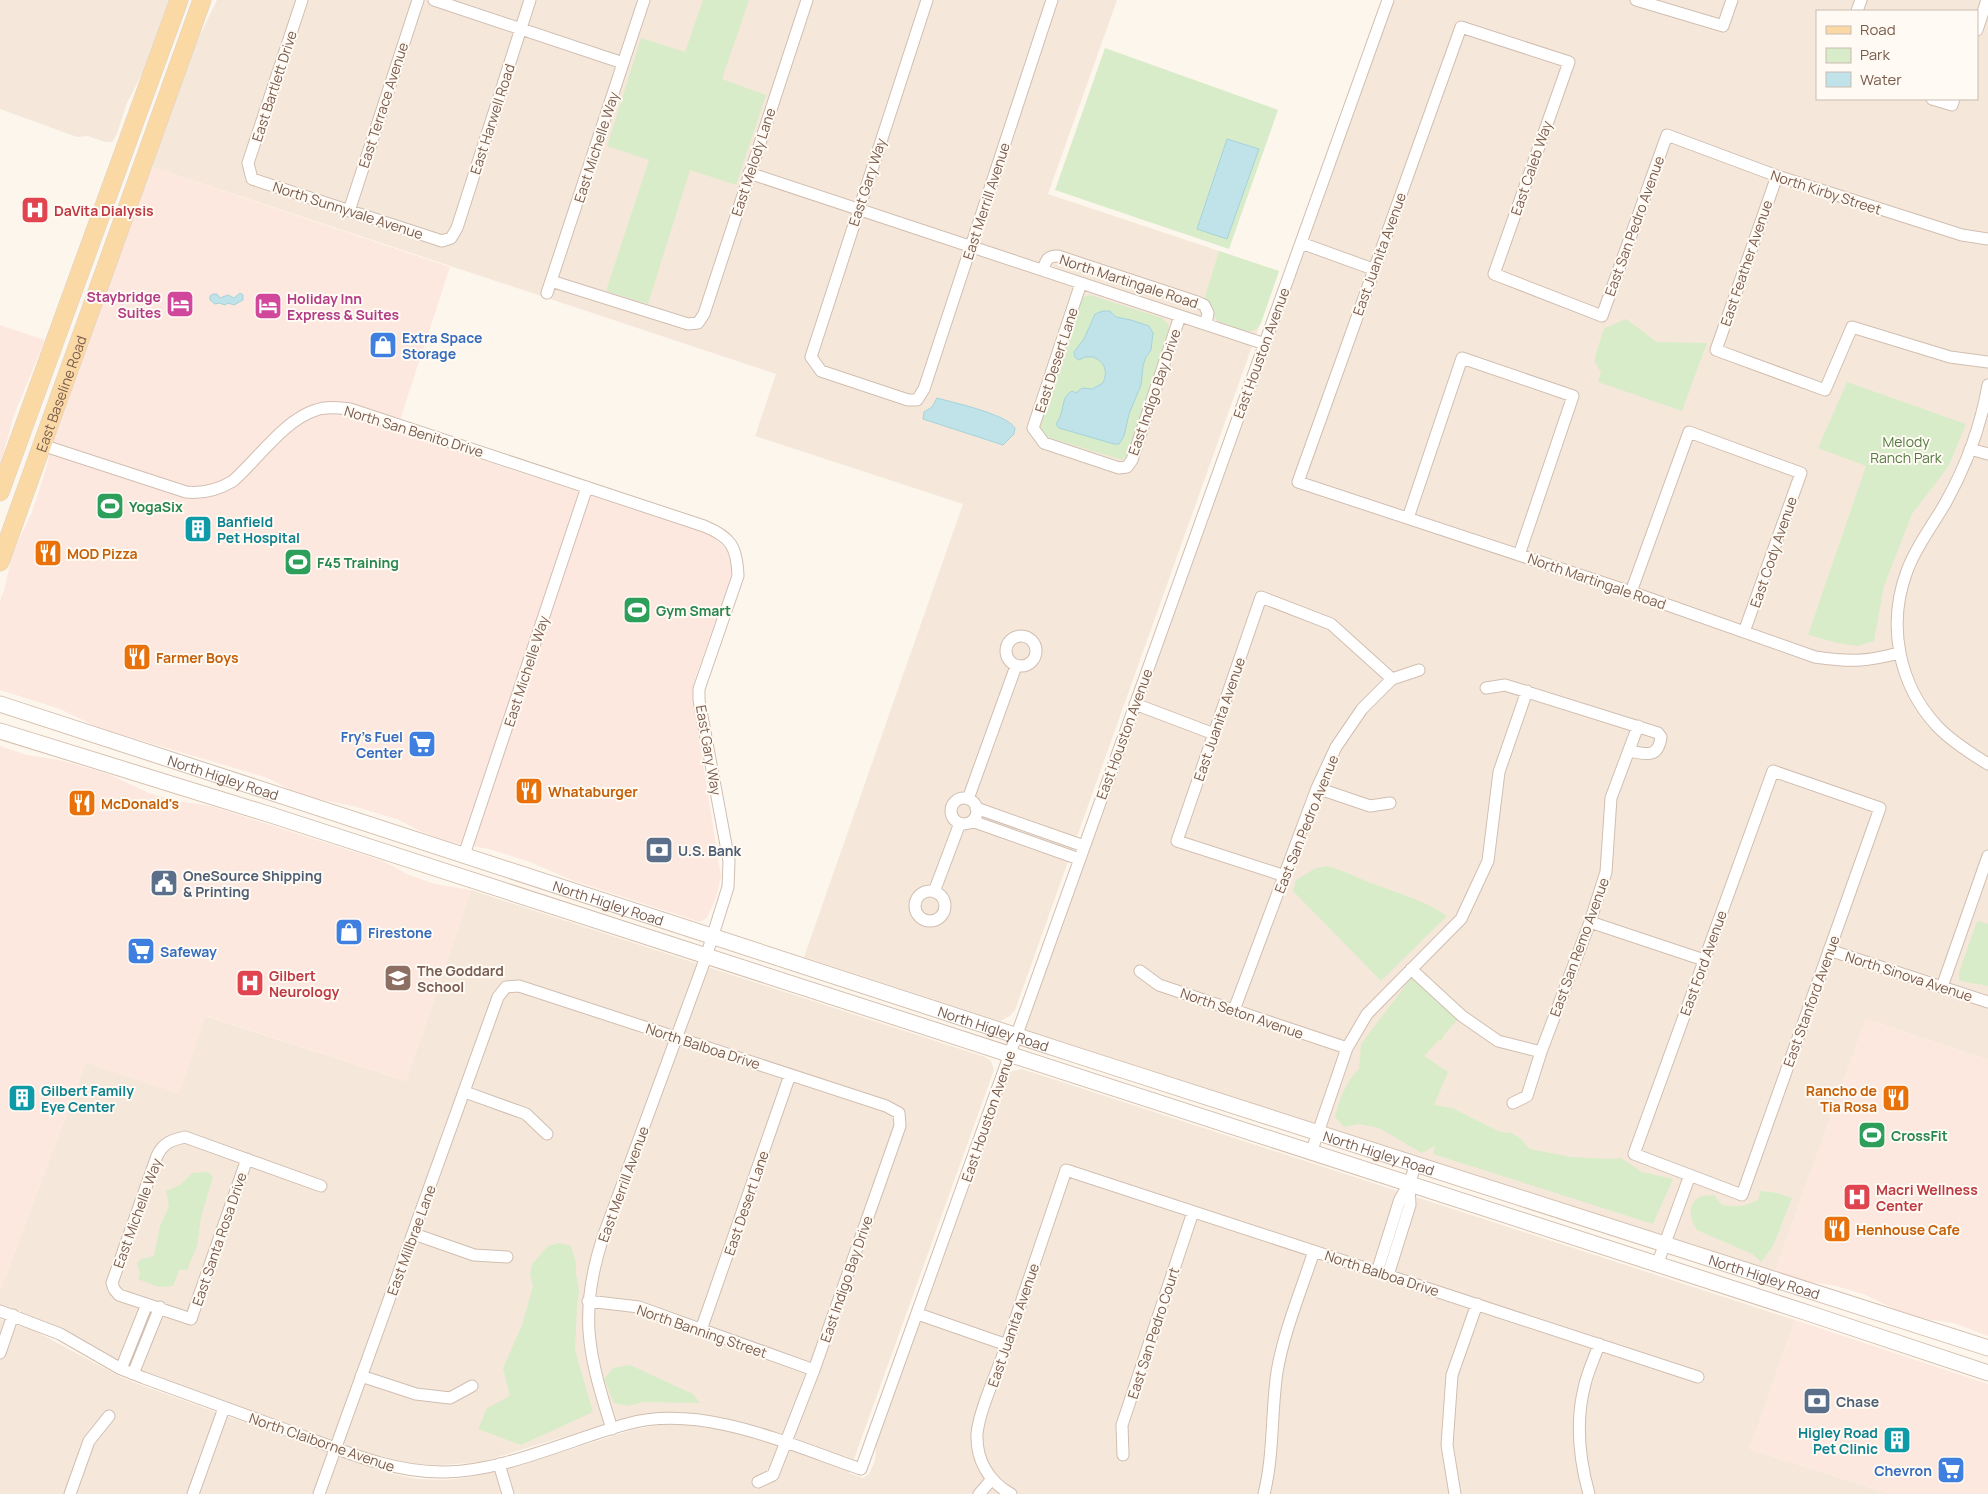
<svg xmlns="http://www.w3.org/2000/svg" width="1988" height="1494" viewBox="0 0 1988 1494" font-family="Manrope,sans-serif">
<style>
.residential{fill:#f5e8da;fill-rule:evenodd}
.commercial{fill:#fde8e0}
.green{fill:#d8ecc9}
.water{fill:#bfe3e8;stroke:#a5d3da}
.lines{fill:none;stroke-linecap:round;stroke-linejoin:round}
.minor-casing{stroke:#d1beb0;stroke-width:13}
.secondary-casing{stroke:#d6c0b0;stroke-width:17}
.primary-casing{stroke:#dad1cd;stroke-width:19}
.minor{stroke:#fff;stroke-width:11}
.secondary{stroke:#fff;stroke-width:15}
.primary{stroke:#fbd9a5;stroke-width:18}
.labels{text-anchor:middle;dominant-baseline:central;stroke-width:4;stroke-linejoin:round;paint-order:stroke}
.street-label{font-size:14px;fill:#7a5c4d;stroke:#fffaf3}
.health-label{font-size:14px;font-weight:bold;fill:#be3a42;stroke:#fffaf3;text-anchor:start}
.hotel-label{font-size:14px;font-weight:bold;fill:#b23c85;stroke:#fffaf3;text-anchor:end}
.shop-label{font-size:14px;font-weight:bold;fill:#366cbe;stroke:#fffaf3;text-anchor:start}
.park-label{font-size:14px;fill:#537a41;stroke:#fffaf3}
.leisure-label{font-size:14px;font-weight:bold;fill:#27864d;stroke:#fffaf3;text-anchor:start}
.culture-label{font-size:14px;font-weight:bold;fill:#0d838f;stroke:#fffaf3;text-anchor:start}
.food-label{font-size:14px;font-weight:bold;fill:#c56008;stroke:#fffaf3;text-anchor:start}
.service-label{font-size:14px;font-weight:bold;fill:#4e5e75;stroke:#fffaf3;text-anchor:start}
.education-label{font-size:14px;font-weight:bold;fill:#785e54;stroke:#fffaf3;text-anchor:start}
</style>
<rect width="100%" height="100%" fill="#fdf6ec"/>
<path class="residential" d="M0,0h169l-22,64 -20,39 -11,33 -4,6h-7l-17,-6 -11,1 -77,-28z
M217,0h900l-69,194 231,77 -264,739 -5,6 -10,5 -196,-64 159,-453 -208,-68 21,-62 -624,-207 45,-126z
M1388,0h600v1060l-122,-41 -91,252 -748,-233 -6,-17zM1817,11h160v88h-160z
M471,890l514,167 6,4 3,9 -145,403 14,5 6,-4 6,-13 1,-16 132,-368 4,-6 10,-2 773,251 -45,129 140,45h-1890v-175l35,12 88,47 26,10 221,79 23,7 25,5 27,1 25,-3 51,-12 114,-36 36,-6 -3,-10 -22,1 -20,4 -145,44 -53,4 -27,-3 -16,-4 -235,-85 -45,-20 -49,-28 -56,-21v-14l86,-229 93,31 26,-77 201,65z"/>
<path class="commercial" d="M152,167l298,100 -54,165 315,103 15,14 6,9 1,13 -39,111 -1,19 28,175 -5,22 -9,20 -7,4 -126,-41 -44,-19 -41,-13 -39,-7 -28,-10 -23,-12 -46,-14 -36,-7 -23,-7 -26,-14 -169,-50 -39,-19 -60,-19v-89l5,-14 7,-33 20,-42 13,-40 10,-40z
M0,325l45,15 -31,75 -14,51z
M0,746l27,9 33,5 48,14 41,19 28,8 34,5 172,55 26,14 26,9 36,6 -65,191 -200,-65 -27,77 -93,-31 -86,229z
M1866,1019l122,41v276l-34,-13 -28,-4 -29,-9 -34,-16 -27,-8 -31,-5 -30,-10z
M1795,1320l193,64v110h-98l-140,-45z"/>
<path class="green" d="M703,0h46l-27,79 44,16 -30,90 -46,-15 -42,134 -42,-13 43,-131 -42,-14 34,-108 44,14z
M1105,48l173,62 -49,139 -174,-59z
M1219,251l60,20 -18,52c-8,14 -19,7 -31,3 -3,-1 -8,-2 -11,-4 -7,-5 -7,-16 -15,-22z
M1090,295l72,23 6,6 1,5 -41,126 -6,5 -78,-24 -5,-10 42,-124 2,-5z
M1626,319l31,23 50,1 -25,68 -84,-29 3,-10 -6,-9v-6l8,-26 2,-3z
M1847,382l119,42 -18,43 -36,47 -28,72 -10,55 -16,5 -20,-3 -30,-8 58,-169 -48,-18z
M1326,866c18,4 33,13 50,19 25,9 49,16 71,31l-66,65 -88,-90 3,-11 20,-12z
M1978,921l10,3v62c-11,-3 -19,-2 -29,-6v-8l17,-48z
M1411,978l48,40 -15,17 -3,6 -2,-1 -15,16 24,16 -14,33 18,3 48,24 11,1 9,5 10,11 41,8 39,2 11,-1 21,14 31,7 -20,45 -220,-70 2,-8 -13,7 -43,-25 -20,-4 -15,3 -9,-10c4,-17 11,-36 24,-48l2,-25z
M208,1172l5,5 -12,40 -4,29 -10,24h-8l-6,16 -15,1 -20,-8 2,-6 -3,-9 4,-5 13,-3 6,-30 9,-20 -3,-15 14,-6 12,-12z
M1760,1191l17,2 15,5 -19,48 -12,16 -9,-8 -55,-24c-6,-9 -11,-24 1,-32 4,-3 11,-2 16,-3l8,10c14,2 24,2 37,-6z
M559,1243l12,3 5,17v11l3,17 -2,15 -2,44 18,62 -72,33 -43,-16 9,-21 23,-12 -7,-28 19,-43 11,-39 -3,-11 2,-11 16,-18z
M630,1365l63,29 7,9 -56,-1 -16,4 -14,-3 -10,-24 9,-11z"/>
<path class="water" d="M1227,139l32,10 -32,90 -30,-10z
M240,293l3,2v5l-9,5 -6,-2 -3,2 -6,-2 -4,1 -5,-4v-4l3,-2h4l3,4 8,-3 6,3z
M1103,311h7l6,6 15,3 18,6 4,7 -2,17 -5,7 -3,9 -2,19 -12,29 -5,22 -5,8h-5l-55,-16 -3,-4c10,-13 3,-25 16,-33l4,2 6,-5 10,1 11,-6c5,-12 2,-21 -10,-26h-8l-6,3 -4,-3 -1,-5 10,-13 11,-25z
M937,398c18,5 69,16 78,30l-1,6 -11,11 -80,-26 1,-7 8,-5z"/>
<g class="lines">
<defs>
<path id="minor" d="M302,0l-54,163 4,16 190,62 9,-3 6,-10 73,-228
M434,0l189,63
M927,0l-116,357 10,14 87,29h9l7,-11 128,-389
M1636,0l87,26 9,-26
M1857,11l4,-11
M1977,30l10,-30
M1932,99l20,6 2,-6
M749,173l516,171
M1777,176l-61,174 109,40 27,-63 98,30 38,5
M349,211l69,-211
M1301,243l72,26
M1043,270c3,-10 4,-14 15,-14l139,46 7,3 4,8 -2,11
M551,281l137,43 10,-1 6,-9 103,-314
M1081,283l-48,145 11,15 75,25 8,-1 5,-7 48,-144
M547,293l97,-293
M1988,385c-7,40 -22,81 -42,117 -13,23 -30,44 -39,69 -20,53 -9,113 30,155 14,15 33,27 51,38
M42,445l144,47c18,2 32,-2 47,-11 25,-22 51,-61 83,-71 11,-4 23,-2 34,-1l354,117c27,11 33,21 34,50l-39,113v11l30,161 -1,26 -22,70 -104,283c-24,76 -13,116 10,189
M1970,449l18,5
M1408,518l54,-160 111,38 -54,159
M1631,592l58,-160 112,41 -57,159
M1006 651a15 15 0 1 1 30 0a15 15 0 1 1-30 0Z
M1899,653c-34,9 -49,9 -84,4l-184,-65 -333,-110 163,-455 108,35 -75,212 108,42 65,-181 110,41 185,59 26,4
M1486,688l19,-3 153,48 3,4c-3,22 -15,17 -32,14
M1135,704l79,30
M1773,771l107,37 -138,387 -108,-41z
M1317,788l53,18 20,-3
M951 811a13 13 0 1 1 26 0a13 13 0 1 1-26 0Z
M968,799l48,-133
M976,808l108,38
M972,821l107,38
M464,855l123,-368
M1285,876l-108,-35 84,-244 70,27 61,55
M915 906a15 15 0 1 1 30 0a15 15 0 1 1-30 0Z
M934,892l26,-69
M1590,922l114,38
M1829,950l159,52
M1411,969l51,47 36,25 43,11
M1140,971l19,14 188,63
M1942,987l46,-131
M1234,1010l83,-222 19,-41 26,-38 30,-30 27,-9
M465,1092l61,22 21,20
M1513,1103l14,-7 14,-44 49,-130 16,-50 5,-74 27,-72
M1311,1153l36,-105 20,-34 94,-95 27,-58 11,-89 28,-81
M247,1159l-56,160 -72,-24 -5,-6 -2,-6 45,-127c6,-13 14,-16 28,-19l136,49
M414,1234l60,21 33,2
M1657,1265l33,-90
M1377,1272l23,-73 9,-15 7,-20
M1388,1275l22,-70 -1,-21
M588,1301l51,6 175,63
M0,1311l60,23 61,35 23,9c52,19 104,38 156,57 46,17 92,37 142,37 58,1 129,-33 185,-48 75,-21 163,21 234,45l527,-1469
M918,1314l89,31
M701,1330l89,-255
M0,1353l13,-38
M121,1369l26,-65
M133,1374l27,-67
M361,1376l55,18 34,4 22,-12
M1123,1455l-1,-30 71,-213
M499,1464l9,30
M70,1494l19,-53 20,-25
M193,1494l31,-86
M319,1494l179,-497 8,-10 13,-1 367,120 13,7 1,13 -86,244 -41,105 -15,7
M979,1494l13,-15
M1011,1494c-22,-12 -35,-34 -34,-60 2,-24 22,-66 30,-90 20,-58 39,-116 59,-174l632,207
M1264,1494c10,-40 7,-81 13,-122 7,-41 24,-81 37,-121
M1455,1494l-8,-49 5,-70 25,-71
M1589,1494c-10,-36 -14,-73 -4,-110 3,-13 10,-27 14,-40"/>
<g id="secondary">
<path id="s1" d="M0,704l1079,352 909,292"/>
<path d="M0,731l268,83 1543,500 177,59"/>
</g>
<g id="primary">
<path d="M0,492l179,-492"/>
<path id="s2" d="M0,562l202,-562"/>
</g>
</defs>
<use href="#minor" class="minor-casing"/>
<use href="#secondary" class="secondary-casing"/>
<use href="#primary" class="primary-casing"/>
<use href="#minor" class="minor"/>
<use href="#secondary" class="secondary"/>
<use href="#primary" class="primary"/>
</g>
<defs>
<symbol id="hospital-square" viewBox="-11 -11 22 22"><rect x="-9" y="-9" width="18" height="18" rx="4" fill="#e0444e" stroke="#fffaf3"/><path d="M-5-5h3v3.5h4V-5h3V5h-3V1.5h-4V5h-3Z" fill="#fff"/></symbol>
<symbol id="hotel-square" viewBox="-11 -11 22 22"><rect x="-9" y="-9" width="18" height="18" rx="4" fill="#d1479c" stroke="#fffaf3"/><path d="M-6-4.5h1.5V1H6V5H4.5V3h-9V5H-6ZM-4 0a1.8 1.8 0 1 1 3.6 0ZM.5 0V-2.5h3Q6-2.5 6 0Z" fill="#fff"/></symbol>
<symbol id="shop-square" viewBox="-11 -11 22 22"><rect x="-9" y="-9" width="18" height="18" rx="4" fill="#3f7fe0" stroke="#fffaf3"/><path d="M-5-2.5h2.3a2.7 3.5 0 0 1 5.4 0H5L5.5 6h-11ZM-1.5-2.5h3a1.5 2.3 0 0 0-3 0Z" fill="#fff"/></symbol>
<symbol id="stadium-square" viewBox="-11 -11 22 22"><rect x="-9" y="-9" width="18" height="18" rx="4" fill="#2e9e5b" stroke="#fffaf3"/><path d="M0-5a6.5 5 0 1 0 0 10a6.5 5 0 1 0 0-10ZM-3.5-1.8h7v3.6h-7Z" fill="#fff"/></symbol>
<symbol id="building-square" viewBox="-11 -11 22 22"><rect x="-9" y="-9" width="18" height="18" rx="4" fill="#0f9aa8" stroke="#fffaf3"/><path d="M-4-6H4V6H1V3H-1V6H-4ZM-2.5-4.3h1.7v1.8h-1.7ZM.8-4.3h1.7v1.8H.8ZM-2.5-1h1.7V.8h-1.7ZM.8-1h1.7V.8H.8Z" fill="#fff"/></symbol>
<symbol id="restaurant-square" viewBox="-11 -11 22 22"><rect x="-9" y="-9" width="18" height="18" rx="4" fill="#e8710a" stroke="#fffaf3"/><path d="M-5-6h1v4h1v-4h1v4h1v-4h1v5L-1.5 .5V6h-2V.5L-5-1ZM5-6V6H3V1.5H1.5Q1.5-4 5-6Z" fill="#fff"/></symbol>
<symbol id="supermarket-square" viewBox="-11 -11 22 22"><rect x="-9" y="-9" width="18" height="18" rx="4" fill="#3f7fe0" stroke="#fffaf3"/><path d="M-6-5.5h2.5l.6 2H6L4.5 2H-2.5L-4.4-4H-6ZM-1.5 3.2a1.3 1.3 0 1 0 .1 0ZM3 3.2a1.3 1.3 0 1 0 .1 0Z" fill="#fff"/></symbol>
<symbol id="bank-square" viewBox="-11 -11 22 22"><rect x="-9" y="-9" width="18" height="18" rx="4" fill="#5c6f8a" stroke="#fffaf3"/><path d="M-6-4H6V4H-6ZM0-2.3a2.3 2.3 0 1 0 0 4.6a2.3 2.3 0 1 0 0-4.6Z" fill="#fff"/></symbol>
<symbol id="civic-square" viewBox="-11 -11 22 22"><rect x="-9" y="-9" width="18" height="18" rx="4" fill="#5c6f8a" stroke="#fffaf3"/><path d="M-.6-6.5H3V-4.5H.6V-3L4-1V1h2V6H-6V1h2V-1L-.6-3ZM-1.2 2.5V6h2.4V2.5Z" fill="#fff"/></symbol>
<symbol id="school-square" viewBox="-11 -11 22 22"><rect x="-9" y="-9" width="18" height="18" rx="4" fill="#8d6e63" stroke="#fffaf3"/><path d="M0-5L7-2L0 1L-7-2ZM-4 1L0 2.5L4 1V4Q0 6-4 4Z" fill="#fff"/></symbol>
</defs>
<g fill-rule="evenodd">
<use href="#hospital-square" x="19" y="194" width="32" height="32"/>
<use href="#hotel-square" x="164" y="288" width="32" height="32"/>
<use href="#hotel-square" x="252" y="290" width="32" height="32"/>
<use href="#shop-square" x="367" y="329" width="32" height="32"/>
<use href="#stadium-square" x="94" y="490" width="32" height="32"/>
<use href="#building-square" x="182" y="513" width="32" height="32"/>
<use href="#restaurant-square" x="32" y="537" width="32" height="32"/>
<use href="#stadium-square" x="282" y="546" width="32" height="32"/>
<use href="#stadium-square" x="621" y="594" width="32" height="32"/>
<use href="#restaurant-square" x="121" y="641" width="32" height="32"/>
<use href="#supermarket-square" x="406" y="728" width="32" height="32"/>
<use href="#restaurant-square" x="513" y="775" width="32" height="32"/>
<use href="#restaurant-square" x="66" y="787" width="32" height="32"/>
<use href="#bank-square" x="643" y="834" width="32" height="32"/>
<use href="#civic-square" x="148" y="867" width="32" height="32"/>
<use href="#shop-square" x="333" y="916" width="32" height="32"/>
<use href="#supermarket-square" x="125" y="935" width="32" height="32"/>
<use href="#school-square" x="382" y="962" width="32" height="32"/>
<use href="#hospital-square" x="234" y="967" width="32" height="32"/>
<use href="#building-square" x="6" y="1082" width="32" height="32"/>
<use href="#restaurant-square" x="1880" y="1082" width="32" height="32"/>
<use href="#stadium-square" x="1856" y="1119" width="32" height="32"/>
<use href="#hospital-square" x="1841" y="1181" width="32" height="32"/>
<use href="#restaurant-square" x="1821" y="1213" width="32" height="32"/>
<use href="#bank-square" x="1801" y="1385" width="32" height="32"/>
<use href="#building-square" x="1881" y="1424" width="32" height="32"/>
<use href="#supermarket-square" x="1935" y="1454" width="32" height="32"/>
</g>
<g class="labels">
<g class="street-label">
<text transform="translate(274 86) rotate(-72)">East Bartlett Drive</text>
<text transform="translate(383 105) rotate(-72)">East Terrace Avenue</text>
<text transform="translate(492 119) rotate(-72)">East Harwell Road</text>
<text transform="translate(596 147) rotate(-72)">East Michelle Way</text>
<text transform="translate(753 162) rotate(-72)">East Melody Lane</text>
<text transform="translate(1531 168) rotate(-71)">East Caleb Way</text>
<text transform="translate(867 182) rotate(-72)">East Gary Way</text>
<text transform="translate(1826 192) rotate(18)">North Kirby Street</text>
<text transform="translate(986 201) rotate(-72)">East Merrill Avenue</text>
<text transform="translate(348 210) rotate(18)">North Sunnyvale Avenue</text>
<text transform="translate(1634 226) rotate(-70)">East San Pedro Avenue</text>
<text transform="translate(1379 254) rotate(-70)">East Juanita Avenue</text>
<text transform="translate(1746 263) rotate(-71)">East Feather Avenue</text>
<text transform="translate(1129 281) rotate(18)">North Martingale Road</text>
<text transform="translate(1261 353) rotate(-70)">East Houston Avenue</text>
<text transform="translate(1056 360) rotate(-72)">East Desert Lane</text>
<text transform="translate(1154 392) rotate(-71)">East Indigo Bay Drive</text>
<text stroke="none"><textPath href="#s2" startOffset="179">East Baseline Road</textPath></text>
<text transform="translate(414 431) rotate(17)">North San Benito Drive</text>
<text transform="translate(1773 552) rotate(-71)">East Cody Avenue</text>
<text transform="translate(1597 581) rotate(19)">North Martingale Road</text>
<text transform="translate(526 671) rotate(-72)">East Michelle Way</text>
<text transform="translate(1219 719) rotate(-71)">East Juanita Avenue</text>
<text transform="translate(1124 734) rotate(-70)">East Houston Avenue</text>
<text transform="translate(709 750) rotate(80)">East Gary Way</text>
<text stroke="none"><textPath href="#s1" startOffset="235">North Higley Road</textPath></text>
<text transform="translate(1306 824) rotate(-68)">East San Pedro Avenue</text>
<text stroke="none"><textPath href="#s1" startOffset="640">North Higley Road</textPath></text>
<text transform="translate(1579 947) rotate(-70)">East San Remo Avenue</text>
<text transform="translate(1703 963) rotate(-70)">East Ford Avenue</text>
<text transform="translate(1909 976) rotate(18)">North Sinova Avenue</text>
<text transform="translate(1811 1001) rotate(-70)">East Stanford Avenue</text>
<text transform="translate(1242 1013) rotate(19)">North Seton Avenue</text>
<text stroke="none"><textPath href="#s1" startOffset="1045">North Higley Road</textPath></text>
<text transform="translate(703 1046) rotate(18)">North Balboa Drive</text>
<text transform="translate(988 1116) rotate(-71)">East Houston Avenue</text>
<text stroke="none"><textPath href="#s1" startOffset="1450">North Higley Road</textPath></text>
<text transform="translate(623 1184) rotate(-70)">East Merrill Avenue</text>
<text transform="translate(746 1203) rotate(-71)">East Desert Lane</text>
<text transform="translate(137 1213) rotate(-70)">East Michelle Way</text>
<text transform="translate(219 1239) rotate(-71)">East Santa Rosa Drive</text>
<text transform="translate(411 1240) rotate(-70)">East Millbrae Lane</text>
<text transform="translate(1382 1273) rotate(18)">North Balboa Drive</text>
<text stroke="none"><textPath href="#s1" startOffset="1855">North Higley Road</textPath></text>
<text transform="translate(846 1279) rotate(-71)">East Indigo Bay Drive</text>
<text transform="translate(1013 1325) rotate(-71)">East Juanita Avenue</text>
<text transform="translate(702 1331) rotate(19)">North Banning Street</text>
<text transform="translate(1153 1333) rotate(-72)">East San Pedro Court</text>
<text transform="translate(322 1442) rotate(19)">North Claiborne Avenue</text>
</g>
<g class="health-label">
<text x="54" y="210">DaVita Dialysis</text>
<text x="269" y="975">Gilbert<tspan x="269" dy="16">Neurology</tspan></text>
<text x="1876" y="1189">Macri Wellness<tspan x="1876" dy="16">Center</tspan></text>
</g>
<g class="hotel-label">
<text x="161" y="296">Staybridge<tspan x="161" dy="16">Suites</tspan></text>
<text x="287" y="298" text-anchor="start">Holiday Inn<tspan x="287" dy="16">Express &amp; Suites</tspan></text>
</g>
<g class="shop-label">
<text x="402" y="337">Extra Space<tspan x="402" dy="16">Storage</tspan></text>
<text x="403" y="736" text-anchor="end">Fry's Fuel<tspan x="403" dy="16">Center</tspan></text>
<text x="368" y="932">Firestone</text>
<text x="160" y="951">Safeway</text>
<text x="1932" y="1470" text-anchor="end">Chevron</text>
</g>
<g class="park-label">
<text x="1906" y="441">Melody<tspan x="1906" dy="16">Ranch Park</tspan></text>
</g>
<g class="leisure-label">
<text x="129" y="506">YogaSix</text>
<text x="317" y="562">F45 Training</text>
<text x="656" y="610">Gym Smart</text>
<text x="1891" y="1135">CrossFit</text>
</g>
<g class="culture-label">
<text x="217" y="521">Banfield<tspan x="217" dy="16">Pet Hospital</tspan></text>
<text x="41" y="1090">Gilbert Family<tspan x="41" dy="16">Eye Center</tspan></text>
<text x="1878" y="1432" text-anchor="end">Higley Road<tspan x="1878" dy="16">Pet Clinic</tspan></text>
</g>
<g class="food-label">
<text x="67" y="553">MOD Pizza</text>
<text x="156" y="657">Farmer Boys</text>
<text x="548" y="791">Whataburger</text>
<text x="101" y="803">McDonald's</text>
<text x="1877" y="1090" text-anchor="end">Rancho de<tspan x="1877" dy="16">Tia Rosa</tspan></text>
<text x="1856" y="1229">Henhouse Cafe</text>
</g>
<g class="service-label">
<text x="678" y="850">U.S. Bank</text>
<text x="183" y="875">OneSource Shipping<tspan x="183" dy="16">&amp; Printing</tspan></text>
<text x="1836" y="1401">Chase</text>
</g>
<g class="education-label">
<text x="417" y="970">The Goddard<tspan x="417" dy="16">School</tspan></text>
</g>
</g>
<rect x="1816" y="10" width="162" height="90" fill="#fffaf3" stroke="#cabbb1"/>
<rect x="1826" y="26" width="25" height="8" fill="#fbd9a5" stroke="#cabbb1"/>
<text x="1860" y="35" font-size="15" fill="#7a5c4d">Road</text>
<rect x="1826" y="48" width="25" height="15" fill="#d8ecc9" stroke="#cabbb1"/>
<text x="1860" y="60" font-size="15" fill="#7a5c4d">Park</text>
<rect x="1826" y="72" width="25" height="15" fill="#bfe3e8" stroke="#cabbb1"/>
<text x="1860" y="85" font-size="15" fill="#7a5c4d">Water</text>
</svg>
